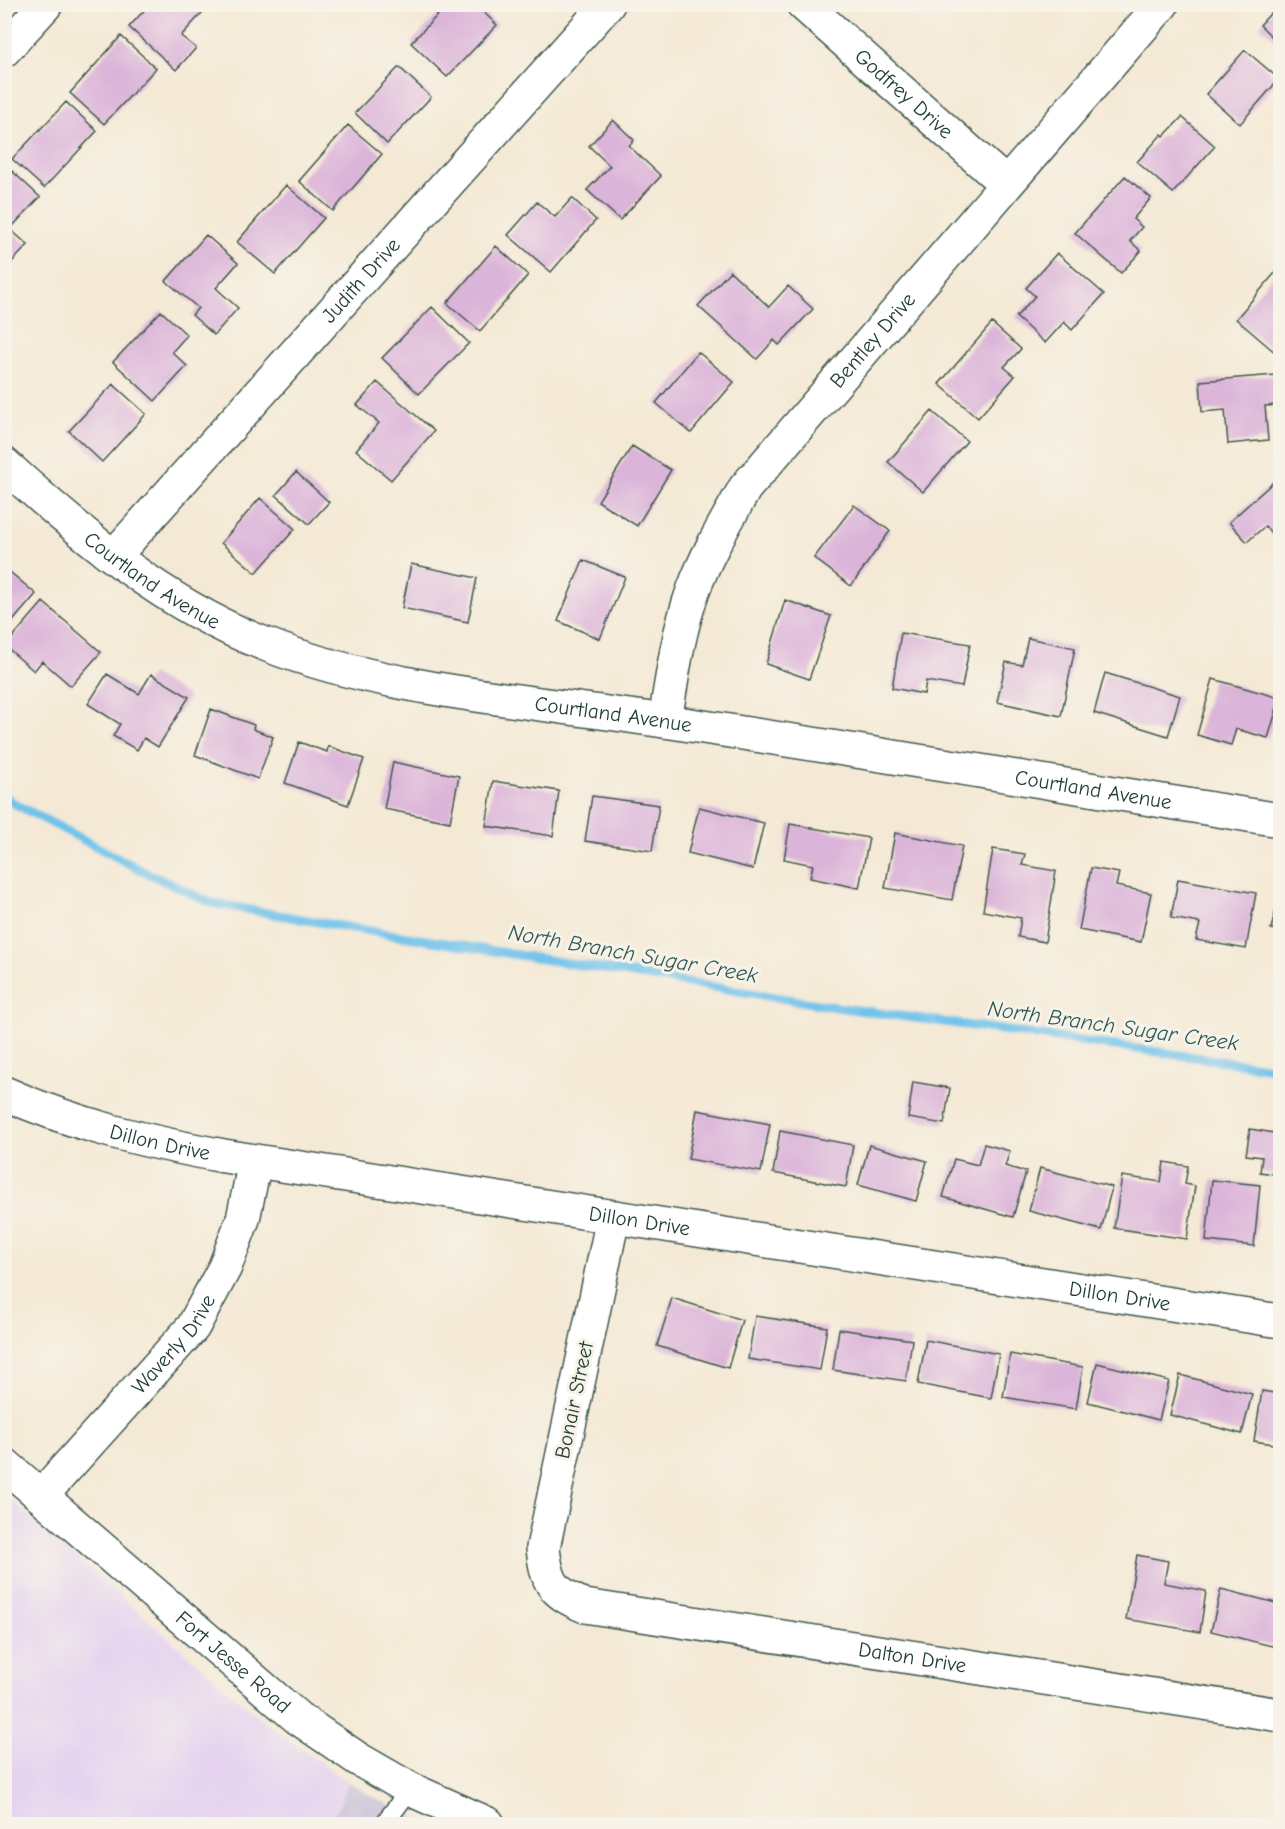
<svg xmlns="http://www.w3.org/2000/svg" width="1285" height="1829" viewBox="0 0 1285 1829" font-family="'Comic Neue',sans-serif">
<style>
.built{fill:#e5d3f0}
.industrial{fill:#c7c0d8}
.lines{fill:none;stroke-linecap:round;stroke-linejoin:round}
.stream{stroke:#70c2eb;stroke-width:9}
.building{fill:#dbb4d9}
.lane-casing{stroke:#3f574c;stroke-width:21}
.street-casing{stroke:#3f574c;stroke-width:36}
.secondary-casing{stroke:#3f574c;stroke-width:36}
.lane{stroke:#fff;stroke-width:18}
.street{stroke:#fff;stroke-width:33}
.secondary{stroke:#fff;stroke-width:33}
.labels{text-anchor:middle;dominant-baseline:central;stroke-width:6;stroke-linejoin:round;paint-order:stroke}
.street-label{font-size:21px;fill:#1f3d34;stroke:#f7f3e8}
.water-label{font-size:22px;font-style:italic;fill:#2f5859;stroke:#f7f3e8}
</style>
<rect width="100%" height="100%" fill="#f7f3e8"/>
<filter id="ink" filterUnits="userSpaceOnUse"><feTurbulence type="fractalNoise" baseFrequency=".0167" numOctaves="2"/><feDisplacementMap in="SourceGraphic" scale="12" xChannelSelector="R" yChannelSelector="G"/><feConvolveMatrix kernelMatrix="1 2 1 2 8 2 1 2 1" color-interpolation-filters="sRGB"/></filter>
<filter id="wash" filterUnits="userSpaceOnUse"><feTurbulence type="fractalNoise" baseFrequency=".008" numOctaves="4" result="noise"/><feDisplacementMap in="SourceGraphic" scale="24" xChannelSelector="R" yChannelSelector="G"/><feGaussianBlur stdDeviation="1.35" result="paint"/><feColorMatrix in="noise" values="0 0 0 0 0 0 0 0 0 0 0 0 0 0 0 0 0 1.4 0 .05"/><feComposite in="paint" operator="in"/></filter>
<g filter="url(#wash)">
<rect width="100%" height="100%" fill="#f4e9d5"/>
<path class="built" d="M4,1494l266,233 78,55 -10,28 -24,14h-309z"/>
<path class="industrial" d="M348,1782l27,16 53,26h-114l24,-14z"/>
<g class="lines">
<path class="stream" d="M4,796l11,8 128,67 69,32 134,24 490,80 444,62"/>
</g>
<g id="blocks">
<path class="building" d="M150,4h60l-29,32 15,12 -20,22 -47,-43z
M448,4h27l22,21 -50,52 -36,-34z
M1279,4h1v41l-20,-20z
M121,36l35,32 -52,56 -34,-31z
M1245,50l34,29 -39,45 -34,-30z
M399,67l32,30 -44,47 -32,-31z
M66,102l31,29 -53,57 -32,-29z
M1182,117l33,29 -42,47 -36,-31 25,-28 2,2z
M613,120l21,20 -5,6 32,30 -41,44 -33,-30 23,-24 -21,-20z
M348,125l34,29 -49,57 -34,-30z
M12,171l28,26 -30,32 18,16 -19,20 -5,-4v-82z
M1125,176l26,22 -18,21 9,8 -12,14 11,10 -20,22 -46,-40z
M286,185l38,33 -49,56 -38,-32z
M572,198l24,22 -45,52 -43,-37 29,-33 18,15z
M206,235l32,28 -22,25 22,20 -24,27 -22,-20 6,-7 -32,-27z
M496,246l32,29 -48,56 -33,-28z
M1057,253l47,41 -32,36 -8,-8 -19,21 -29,-26 19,-21 -9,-8z
M1280,267v83l-3,4 -41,-35z
M730,271l39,36 19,-21 25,23 -34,36 -5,-5 -17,19 -59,-53z
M432,307l37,36 -50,51 -37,-36z
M161,311l26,24 -15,17 15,14 -32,35 -42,-39z
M992,323l29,26 -17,18 11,9 -37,42 -39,-34z
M698,352l36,30 -43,51 -35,-30z
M1276,375l3,30 -14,1 3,34 -40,4 -3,-34 -23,2 -2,-31z
M377,382l57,49 -43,49 -35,-30 23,-27 -22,-18z
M113,384l33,30 -44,48 -33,-31z
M932,411l35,30 -44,51 -35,-30z
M632,446l39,24 -34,56 -39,-25z
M296,472l33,30 -20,22 -33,-29z
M1280,476v67l-15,-17 -18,16 -18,-20z
M260,498l35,31 -39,44 -35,-30z
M854,505l36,26 -39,55 -37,-28z
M583,560l42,17 -25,62 -42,-18z
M411,564l66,14 -9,44 -66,-14z
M4,567l32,27 -29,34 -3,-2z
M785,600l46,16 -22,63 -43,-15z
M43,602l58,50 -30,34 -29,-25 -8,10 -29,-25z
M901,633l69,11 -8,43 -36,-6 -2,13 -32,-6z
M1028,638l47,10 -14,68 -64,-14 9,-40 16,3z
M1105,673l75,23 -12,40 -74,-23z
M107,674l32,20 12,-20 38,23 -31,50 -14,-9 -7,12 -24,-14 7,-12 -32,-20z
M1213,679l67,19 -12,40 -32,-9 -5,16 -34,-10z
M211,709l43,16 -1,4 20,8 -15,42 -63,-24z
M299,742l28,10 1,-6 36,13 -16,46 -63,-22z
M393,762l66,14 -9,46 -66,-13z
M493,781l66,10 -6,45 -67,-10z
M592,796l67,9 -7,46 -67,-10z
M699,807l65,16 -11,46 -65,-16z
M790,824l79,14 -10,50 -49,-10 3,-13 -29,-6z
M895,833l67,13 -10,54 -67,-12z
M993,849l32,5 -3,11 34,6 -11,71 -27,-5 3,-19 -38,-7z
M1091,868l28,5 -3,13 35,7 -10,49 -62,-12z
M1178,879l78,14 -10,56 -50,-9 4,-17 -29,-5z
M1280,894v37l-9,-2z
M913,1082l37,6 -6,36 -36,-6z
M697,1110l73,14 -9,48 -73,-13z
M1250,1129l30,5v41l-20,-3 2,-15 -16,-2z
M780,1131l73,14 -7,42 -73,-14z
M984,1144l26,7 -5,15 21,6 -13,45 -70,-20 11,-38 24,6z
M869,1145l58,16 -11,40 -58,-16z
M1164,1162l24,4 -3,18 10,2 -8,53 -73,-11 8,-52 39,6z
M1040,1168l72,19 -11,43 -72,-19z
M1212,1180l48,5 -6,61 -48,-5z
M672,1298l70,22 -14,48 -71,-22z
M755,1316l72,11 -7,43 -72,-11z
M839,1329l73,11 -6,41 -73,-11z
M926,1340l73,14 -8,44 -73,-14z
M1010,1354l73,13 -7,42 -73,-12z
M1097,1363l72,18 -10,39 -71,-18z
M1180,1375l72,19 -10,40 -72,-19z
M1262,1391l18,3v51l-26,-4z
M1137,1555l31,6 -4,22 42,8 -6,41 -74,-13z
M1221,1589l59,15v44l-69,-17z"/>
</g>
</g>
<g filter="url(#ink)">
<use href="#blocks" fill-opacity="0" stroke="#3f574c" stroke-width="1.5"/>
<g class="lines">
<defs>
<path id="lane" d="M384,1824l26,-35"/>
<g id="street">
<path id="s1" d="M803,4l203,180"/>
<path d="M4,50l42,-46"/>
<path id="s2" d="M4,464c78,71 162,142 261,180 121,48 271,57 399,77 206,31 411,66 616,99"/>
<path id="s3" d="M114,556l494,-552"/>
<path id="s4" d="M665,721c7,-43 13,-89 28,-130 13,-36 33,-69 52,-103l417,-484"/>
<path id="s5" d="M4,1093c71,32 144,49 220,63l1056,165"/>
<path id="s6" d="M613,1218l-70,330c4,35 9,44 42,58l695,109"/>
<path id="s7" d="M41,1496l152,-169 32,-60 18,-48 12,-57"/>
</g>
<g id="secondary">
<path id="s8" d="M4,1464l294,254 60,41 52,30 78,35"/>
</g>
</defs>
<use href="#lane" class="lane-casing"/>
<use href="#street" class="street-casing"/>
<use href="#secondary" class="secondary-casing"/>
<use href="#lane" class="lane"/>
<use href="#street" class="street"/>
<use href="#secondary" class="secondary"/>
</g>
</g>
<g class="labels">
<g class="street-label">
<text stroke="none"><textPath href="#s1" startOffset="135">Godfrey Drive</textPath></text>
<text stroke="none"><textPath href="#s3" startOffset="370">Judith Drive</textPath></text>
<text stroke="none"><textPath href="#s4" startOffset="444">Bentley Drive</textPath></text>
<text stroke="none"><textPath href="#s2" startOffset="189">Courtland Avenue</textPath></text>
<text stroke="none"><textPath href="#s2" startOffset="675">Courtland Avenue</textPath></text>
<text stroke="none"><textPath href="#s2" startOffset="1161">Courtland Avenue</textPath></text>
<text stroke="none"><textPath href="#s5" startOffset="164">Dillon Drive</textPath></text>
<text stroke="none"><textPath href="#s5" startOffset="650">Dillon Drive</textPath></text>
<text stroke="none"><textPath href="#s5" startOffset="1136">Dillon Drive</textPath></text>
<text stroke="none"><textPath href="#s7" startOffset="202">Waverly Drive</textPath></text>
<text transform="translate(574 1400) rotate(-78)">Bonair Street</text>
<text stroke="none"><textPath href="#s6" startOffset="746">Dalton Drive</textPath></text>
<text stroke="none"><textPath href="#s8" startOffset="303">Fort Jesse Road</textPath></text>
</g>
<g class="water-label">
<text transform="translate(633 954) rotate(10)">North Branch Sugar Creek</text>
<text transform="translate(1113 1026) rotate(8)">North Branch Sugar Creek</text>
</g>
</g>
<rect width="1285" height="1829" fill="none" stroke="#f7f3e8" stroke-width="24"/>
</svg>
